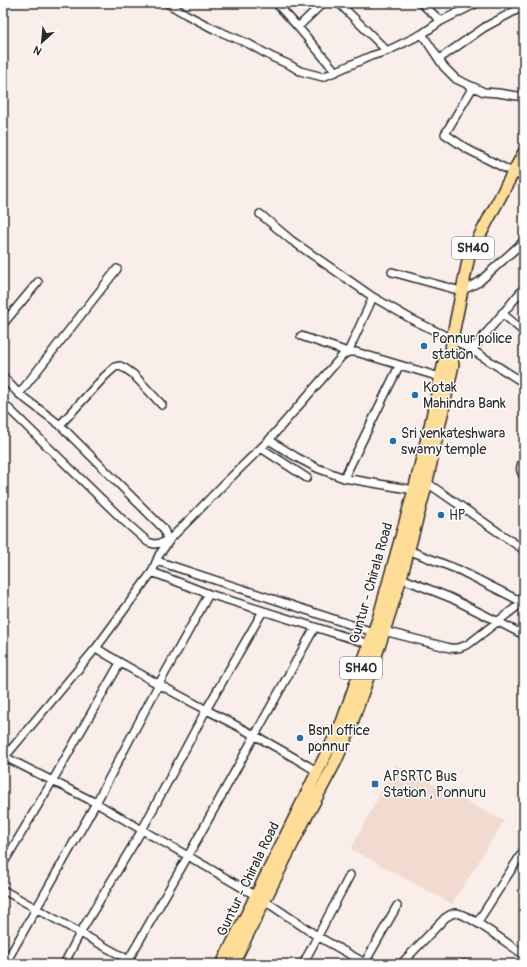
<svg xmlns="http://www.w3.org/2000/svg" width="527" height="967" viewBox="0 0 527 967" font-family="Pangolin,sans-serif">
<style>
.built{fill:#f1dacf}
.lines{fill:none;stroke-linecap:round;stroke-linejoin:round}
.street-casing{stroke:#2b2b2b;stroke-width:10}
.primary-casing{stroke:#2b2b2b;stroke-width:14}
.street{stroke:#fff;stroke-width:7}
.primary{stroke:#fedd96;stroke-width:11}
.poi-dot{fill:#1f6fb2;stroke:#fff;stroke-width:1.5}
.labels{text-anchor:middle;dominant-baseline:central;stroke-width:3;stroke-linejoin:round;paint-order:stroke}
.shield{fill:#fff;stroke:#6b6b6b;stroke-width:1}
.shield-label{font-size:13px;font-weight:bold;fill:#2b2b2b}
.poi-label{font-size:14px;fill:#2b2b2b;stroke:#fff;text-anchor:start}
.street-label{font-size:14px;fill:#2b2b2b;stroke:#fff}
</style>
<rect width="100%" height="100%" fill="#f9eee9"/>
<filter id="ink" filterUnits="userSpaceOnUse"><feTurbulence type="fractalNoise" baseFrequency=".025" numOctaves="2"/><feDisplacementMap in="SourceGraphic" scale="8" xChannelSelector="R" yChannelSelector="G"/><feConvolveMatrix kernelMatrix="1 2 1 2 8 2 1 2 1" color-interpolation-filters="sRGB"/></filter>
<g filter="url(#ink)">
<path class="built" d="M395,765l109,56 -52,83 -101,-55z"/>
<g class="lines">
<defs>
<path id="street" d="M167,3l20,12 27,14 35,15 23,13 18,8 10,6 23,6 48,-21 16,-5 35,-17 19,-13 36,-18
M276,3l22,24 38,45
M339,3l48,48
M421,3l20,18
M298,27l25,-24
M422,34l22,33 12,12 28,13 14,1 26,4
M439,59l46,-32 39,-21
M473,87l-28,47 22,15 57,29
M260,214l31,26 82,57 40,23 39,19 20,11 52,33
M392,272l69,19 18,-9 45,-41
M502,313l22,19
M3,324l35,-42
M301,336l47,16 25,-55
M472,350l52,-62
M3,377l16,17 41,31 102,102 3,5 2,8
M19,394l98,-125
M3,403l120,117 25,22 6,2 8,-1 5,-3 3,-1 26,-26 28,-29 45,-44 73,-84 6,-4h8l84,25
M60,425l45,-49 10,-9 5,-1 6,3 7,5 29,31
M269,440l27,17 21,11 27,10 70,12
M261,448l46,30
M524,460c-4,5 -5,11 0,16
M344,478l55,-112
M426,482l98,68
M408,550l51,20 63,32
M157,561l216,71
M152,572l57,22 160,50
M401,578l50,20 73,37
M384,631l66,17c8,1 13,-1 20,-5l54,-42
M96,648c51,32 106,59 158,87 22,12 43,24 64,37
M5,757l91,46 46,27 46,26 77,45 52,35 50,28
M3,759l93,-111 56,-76 7,-17 10,-14
M3,864l50,-84 67,-117
M3,890l133,74
M477,923l47,-73
M5,964l91,-161 63,-119 50,-90
M64,964l16,-31 62,-103 64,-120 57,-99
M126,964l62,-108 127,-229
M303,964l47,-89
M364,964l33,-58
M401,964l44,-46c3,-2 7,-5 11,-5 13,1 55,33 68,42
M464,964h1"/>
<path id="primary" d="M222,964l120,-242 37,-106 35,-126 16,-64 14,-64 7,-7
M233,964l69,-139 33,-62 14,-32 31,-87 21,-66 24,-88 28,-125 -2,-10 1,-16 17,-83 55,-104"/>
</defs>
<use href="#street" class="street-casing"/>
<use href="#primary" class="primary-casing"/>
<use href="#street" class="street"/>
<use href="#primary" class="primary"/>
</g>
</g>
<g class="poi-dot">
<circle cx="424" cy="346" r="4"/>
<circle cx="415" cy="395" r="4"/>
<circle cx="393" cy="441" r="4"/>
<circle cx="441" cy="515" r="4"/>
<circle cx="300" cy="738" r="4"/>
<rect x="371" y="780" width="8" height="8" rx="2"/>
</g>
<g class="labels">
<g class="shield">
<rect x="452" y="237" width="42" height="22" rx="3"/>
<rect x="340" y="657" width="42" height="22" rx="3"/>
</g>
<g class="shield-label">
<text x="473" y="248">SH40</text>
<text x="361" y="668">SH40</text>
</g>
<g class="poi-label">
<text x="432" y="338">Ponnur police<tspan x="432" dy="16">station</tspan></text>
<text x="423" y="387">Kotak<tspan x="423" dy="16">Mahindra Bank</tspan></text>
<text x="401" y="433">Sri venkateshwara<tspan x="401" dy="16">swamy temple</tspan></text>
<text x="449" y="515">HP</text>
<text x="308" y="730">Bsnl office<tspan x="308" dy="16">ponnur</tspan></text>
<text x="383" y="776">APSRTC Bus<tspan x="383" dy="16">Station , Ponnuru</tspan></text>
</g>
<g class="street-label">
<text transform="translate(371 583) rotate(-74)">Guntur - Chirala Road</text>
<text transform="translate(248 879) rotate(-64)">Guntur - Chirala Road</text>
</g>
</g>
<rect width="527" height="967" fill="none" stroke="#fff" stroke-width="16"/>
<rect x="8" y="8" width="511" height="951" fill="none" stroke="#2b2b2b" stroke-width="1.5" filter="url(#ink)"/>
<g transform="translate(42 42) rotate(207)" stroke="#ffffff" stroke-width="3" paint-order="stroke">
<path d="M0-3L7 15L0 10L-7 15Z" fill="#2b2b2b"/>
<text y="-6" font-size="11" font-weight="bold" text-anchor="middle" fill="#2b2b2b">N</text>
</g>
</svg>
